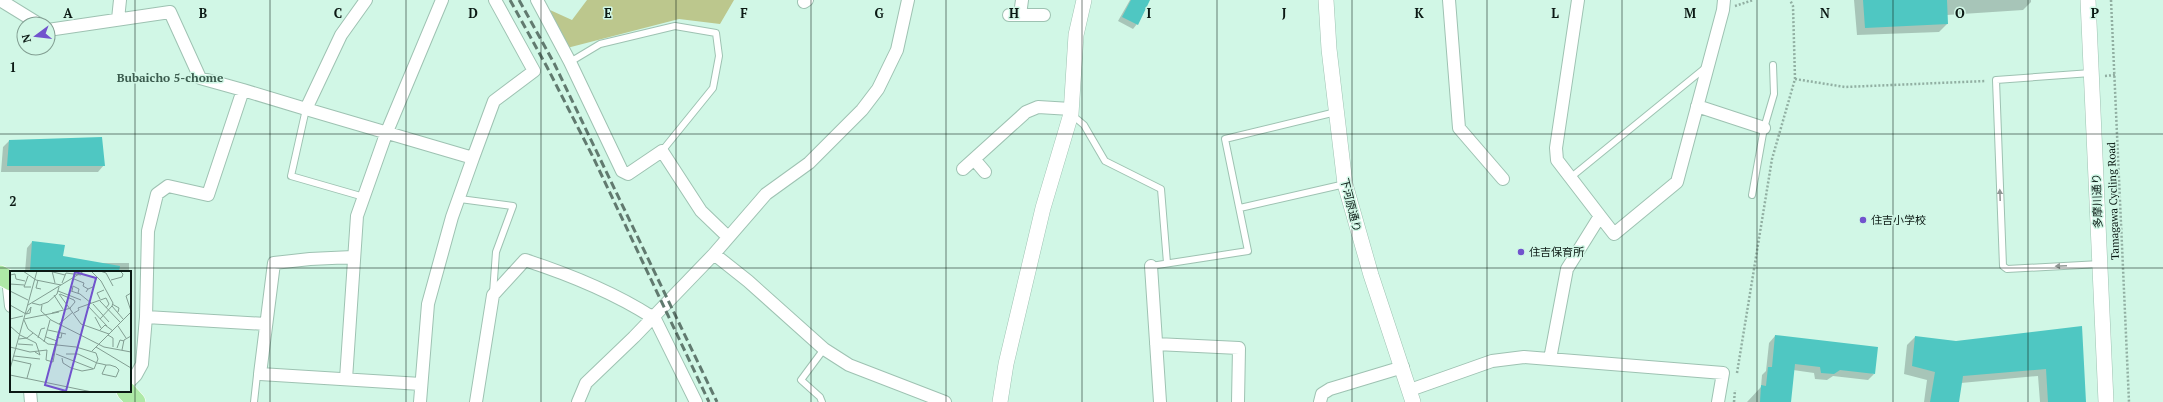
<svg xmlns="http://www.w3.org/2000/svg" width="2163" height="402" viewBox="0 0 2163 402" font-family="'PT Serif','Noto Sans JP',serif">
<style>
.green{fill:#bcc78d}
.shadow{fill:#0003}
.building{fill:#4fc7c2}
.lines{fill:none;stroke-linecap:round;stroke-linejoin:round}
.service-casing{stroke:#9ec2b2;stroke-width:8}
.minor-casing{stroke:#9ec2b2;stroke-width:14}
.tertiary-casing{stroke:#9ec2b2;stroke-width:16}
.primary-casing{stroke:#fff;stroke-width:20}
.path{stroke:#91afa2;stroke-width:2.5;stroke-dasharray:2 2;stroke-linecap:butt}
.service{stroke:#fff;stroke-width:6}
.minor{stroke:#fff;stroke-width:12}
.tertiary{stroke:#fff;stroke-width:15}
.primary{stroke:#aee9a7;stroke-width:19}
.rail{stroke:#617a6f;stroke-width:3;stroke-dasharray:8 4;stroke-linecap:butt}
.oneway{fill:#919895}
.grid{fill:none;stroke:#0b1914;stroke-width:1;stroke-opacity:0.55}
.poi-dot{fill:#7153cd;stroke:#d1f7e6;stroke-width:1.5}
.labels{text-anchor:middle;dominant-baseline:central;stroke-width:3;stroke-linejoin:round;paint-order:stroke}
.street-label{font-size:11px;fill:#0b1914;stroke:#d1f7e6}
.poi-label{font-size:11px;fill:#0b1914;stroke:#d1f7e6;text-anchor:start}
.neighbourhood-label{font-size:12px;font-weight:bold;fill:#3b5c4e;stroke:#d1f7e6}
.inset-road{fill:none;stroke:#829e92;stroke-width:1}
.view{fill:#7153cd;fill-opacity:0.15;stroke:#7153cd;stroke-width:2}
.inset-edge{fill:none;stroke:#0b1914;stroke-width:2}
.grid-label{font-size:13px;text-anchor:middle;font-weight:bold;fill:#0b1914;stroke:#d1f7e6;stroke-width:3;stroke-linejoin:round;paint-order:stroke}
</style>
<rect width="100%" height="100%" fill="#d1f7e6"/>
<path class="green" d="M587,0h147l-14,24 -41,-5 -112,29 -17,-38 22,10z"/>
<path class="shadow" d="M1130,0h19l-12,24 -4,5 -15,-8z
M1854,0h177v2l-8,8 -76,5v9l-8,8 -82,3z
M9,141l95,24 -6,7h-97l2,-25z
M32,242l30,15 36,6h31v9h-104l2,-24z
M2081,328l4,74h-45l-2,-26 -77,7 -3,19h-34l3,-22 -23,-6 3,-29 8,-8 41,5z
M1775,336l99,38 -6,6 -35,-4 -6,4 -12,-1 -1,-6 -21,-3 -3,32h-43l14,-15 1,-12 4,-4 3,-28z"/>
<path class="building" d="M1131,0h19l-12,25 -16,-8z
M1863,0h84l1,24 -83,4z
M102,137l3,29h-98l2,-26z
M32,241l33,4 -2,11 57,10 -1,6 -89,-1z
M2082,326l4,76h-38l-2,-33 -83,7 -4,26h-29l5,-30 -23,-6 3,-30 41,5z
M1775,335l103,12 -3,27 -35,-4 -6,4 -13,-1 -1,-6 -25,-3 -4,38h-31l1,-17 5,1 2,-19h4z"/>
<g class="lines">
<defs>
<path id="service" d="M570,62l30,-18 75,-18 41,7 3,23 -6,32 -51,63
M2091,73l-95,7 7,186 4,3 93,-5
M306,109l-15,67 73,21
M1071,114l13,11 21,36 56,28 6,74
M1570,178l135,-110
M1752,195l12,-67 10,-34 -1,-29
M460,199l53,7 -17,46 -3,41
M1240,208l105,-24
M1151,266l97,-15 -23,-112 111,-27
M254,402l3,-27 3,-1
M822,402l-2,-5 -19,-17 23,-31"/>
<path id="minor" d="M0,0l39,24
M366,0l-25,35 -35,74 167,49 21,-57 40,-30 -39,-71
M537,0l33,62 52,109 6,3 34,-23 39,60 27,26
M1449,0l10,128 44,51
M804,2l3,-2
M1009,15h35
M1020,15l2,-15
M118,19l2,-19
M48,30l122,-18 30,66 43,12
M1697,106l67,22
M974,159l11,13
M963,169l63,-57 12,-5 33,2
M1600,216l14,18 63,-52 46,-172 1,-10
M714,254l34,27 76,68 25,16 96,37
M353,257l-43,2 -36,4 -14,111 161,10
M1151,266l9,136
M8,279l3,27
M653,315l43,87
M146,317l120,7
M1156,344l83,4 -1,54
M1550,359l17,-90 33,-53 -43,-56 -1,-12 22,-148
M346,379l11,-163 29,-82 56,-134
M130,381l6,-6 6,-11 4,-47 2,-86 9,-37 11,-8 40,9 35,-105 63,19
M1410,390l82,-29 32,-4 199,16 -5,29
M30,391l1,11
M420,402l8,-98 24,-87 21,-59
M476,402l17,-107 32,-35c43,14 88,32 127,57
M578,402l8,-19 48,-46 80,-83 52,-60 43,-31 53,-53 16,-21 19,-39 11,-50
M1320,402l2,-8 8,-5 73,-22"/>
<path id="tertiary" d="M1326,0l3,49 16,135 26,91 42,127
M2088,0l18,402
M1000,402l6,-38 37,-156 28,-94 5,-79 8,-35"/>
<path id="primary" d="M0,275l11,6
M126,391l10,11"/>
</defs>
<use href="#service" class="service-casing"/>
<use href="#minor" class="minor-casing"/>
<use href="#tertiary" class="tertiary-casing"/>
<use href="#primary" class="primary-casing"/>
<path class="path" d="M2111,0l18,402
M1735,6l18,-6
M2105,76l10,-1
M1795,79l50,8 141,-6
M1737,373l35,-214 23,-80 -2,-73 -3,-6
M1734,402l1,-12"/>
<use href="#service" class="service"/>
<use href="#minor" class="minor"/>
<use href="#tertiary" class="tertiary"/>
<use href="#primary" class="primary"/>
<path class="rail" d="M510,0l37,67 46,90 116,245
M519,0l35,63 163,339"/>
</g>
<defs><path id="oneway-solid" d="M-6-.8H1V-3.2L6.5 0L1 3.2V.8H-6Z"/></defs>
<g class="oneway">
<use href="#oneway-solid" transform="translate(2000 195) rotate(-92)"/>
<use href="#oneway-solid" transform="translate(2061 266) rotate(177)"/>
</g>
<path class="grid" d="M135,0v402M270,0v402M406,0v402M541,0v402M676,0v402M811,0v402M946,0v402M1082,0v402M1217,0v402M1352,0v402M1487,0v402M1622,0v402M1757,0v402M1893,0v402M2028,0v402M0,134h2163M0,268h2163"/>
<g class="poi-dot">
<circle cx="1863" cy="220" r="4"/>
<circle cx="1521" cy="252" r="4"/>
</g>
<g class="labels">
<g class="street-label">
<text transform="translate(2097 201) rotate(-92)">多摩川通り</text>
<text transform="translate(2113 201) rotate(-92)">Tamagawa Cycling Road</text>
<text transform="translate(1351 205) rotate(76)">下河原通り</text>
</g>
<g class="poi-label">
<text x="1871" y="220">住吉小学校</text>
<text x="1529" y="252">住吉保育所</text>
</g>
<g class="neighbourhood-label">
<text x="170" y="77">Bubaicho 5-chome</text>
</g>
</g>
<g transform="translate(10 271)">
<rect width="121" height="121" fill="#d1f7e6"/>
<path class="inset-road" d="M13,0l13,9 25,5M42,0l3,12M81,0l10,10 12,22 -1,3 11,13M90,0l6,2 7,13M43,1l12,3M0,4l5,-1 1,5 9,2M18,5l-4,11h7M64,8l10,4 -1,3 5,3 -2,3M28,9l-2,8 5,1M101,9l11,-3 1,-3 -3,-3M52,12l4,-10 15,2M0,13l14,1M78,18l5,-2 4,-10M0,20l18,9M48,20l23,9M61,20l9,3 11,9M62,20l1,-5 6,3 -1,4M49,23l22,30 28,10M50,23l14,6 1,2 -5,6M44,24l9,14M90,28l-3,-6 7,-3M90,30l20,21M22,32l8,2 8,-3 9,-8 2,-7M83,33l16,18M102,33l7,4 -1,4M0,34l16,9 4,-1 1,-6 -5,7M18,34l56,-34M32,34l-1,6 10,9 53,27 27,5M78,35l19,20M121,40l-5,-15 5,-3M42,42l19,-5M64,42l5,-3 -1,-2 28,-10 3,6 -3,4M85,46l6,11M0,48l13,-3M14,48l35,-7M90,48l12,-13M14,49l4,9 20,15 28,3 20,6 2,6 -4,10M49,53l14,-12M0,55l9,8M108,55l8,12M50,57l-3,9 4,1 1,-5M38,59l18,4M90,59l5,-5 8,6M10,64l16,8 4,12 -5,-3M98,64l5,3v9M36,66l11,4v5M28,67l3,-9 4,-1M9,68l8,-1 6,-5M34,71l6,-22M8,73l15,1M0,76l20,5 17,-2 -1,10 7,2 3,-16M86,76l35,21M107,77l3,-8 4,1M112,79l2,-10 7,-4M82,80l39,-39M46,83l38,15M56,83h12l19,9 5,1 4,1h4l6,2 3,3 -3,7 -14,-3 4,-9M4,85l26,3M52,87l1,5 8,5 11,3 11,-2M3,89l18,4 -4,14M0,98l27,-98M0,104l82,17"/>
<path class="view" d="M65,1l21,6 -30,113 -21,-6z"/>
<rect width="121" height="121" class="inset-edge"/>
</g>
<g class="grid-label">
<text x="68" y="18">A</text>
<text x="203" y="18">B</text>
<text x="338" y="18">C</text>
<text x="473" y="18">D</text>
<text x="608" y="18">E</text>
<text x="744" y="18">F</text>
<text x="879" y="18">G</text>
<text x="1014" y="18">H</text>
<text x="1149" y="18">I</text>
<text x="1284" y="18">J</text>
<text x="1419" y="18">K</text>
<text x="1555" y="18">L</text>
<text x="1690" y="18">M</text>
<text x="1825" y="18">N</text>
<text x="1960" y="18">O</text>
<text x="2095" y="18">P</text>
<text x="13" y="72">1</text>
<text x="13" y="206">2</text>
</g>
<g transform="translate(36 36) rotate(255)"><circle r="19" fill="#d1f7e6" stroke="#829e92"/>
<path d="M0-3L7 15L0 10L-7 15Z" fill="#7153cd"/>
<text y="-6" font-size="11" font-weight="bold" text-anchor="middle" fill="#0b1914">N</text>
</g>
</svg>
